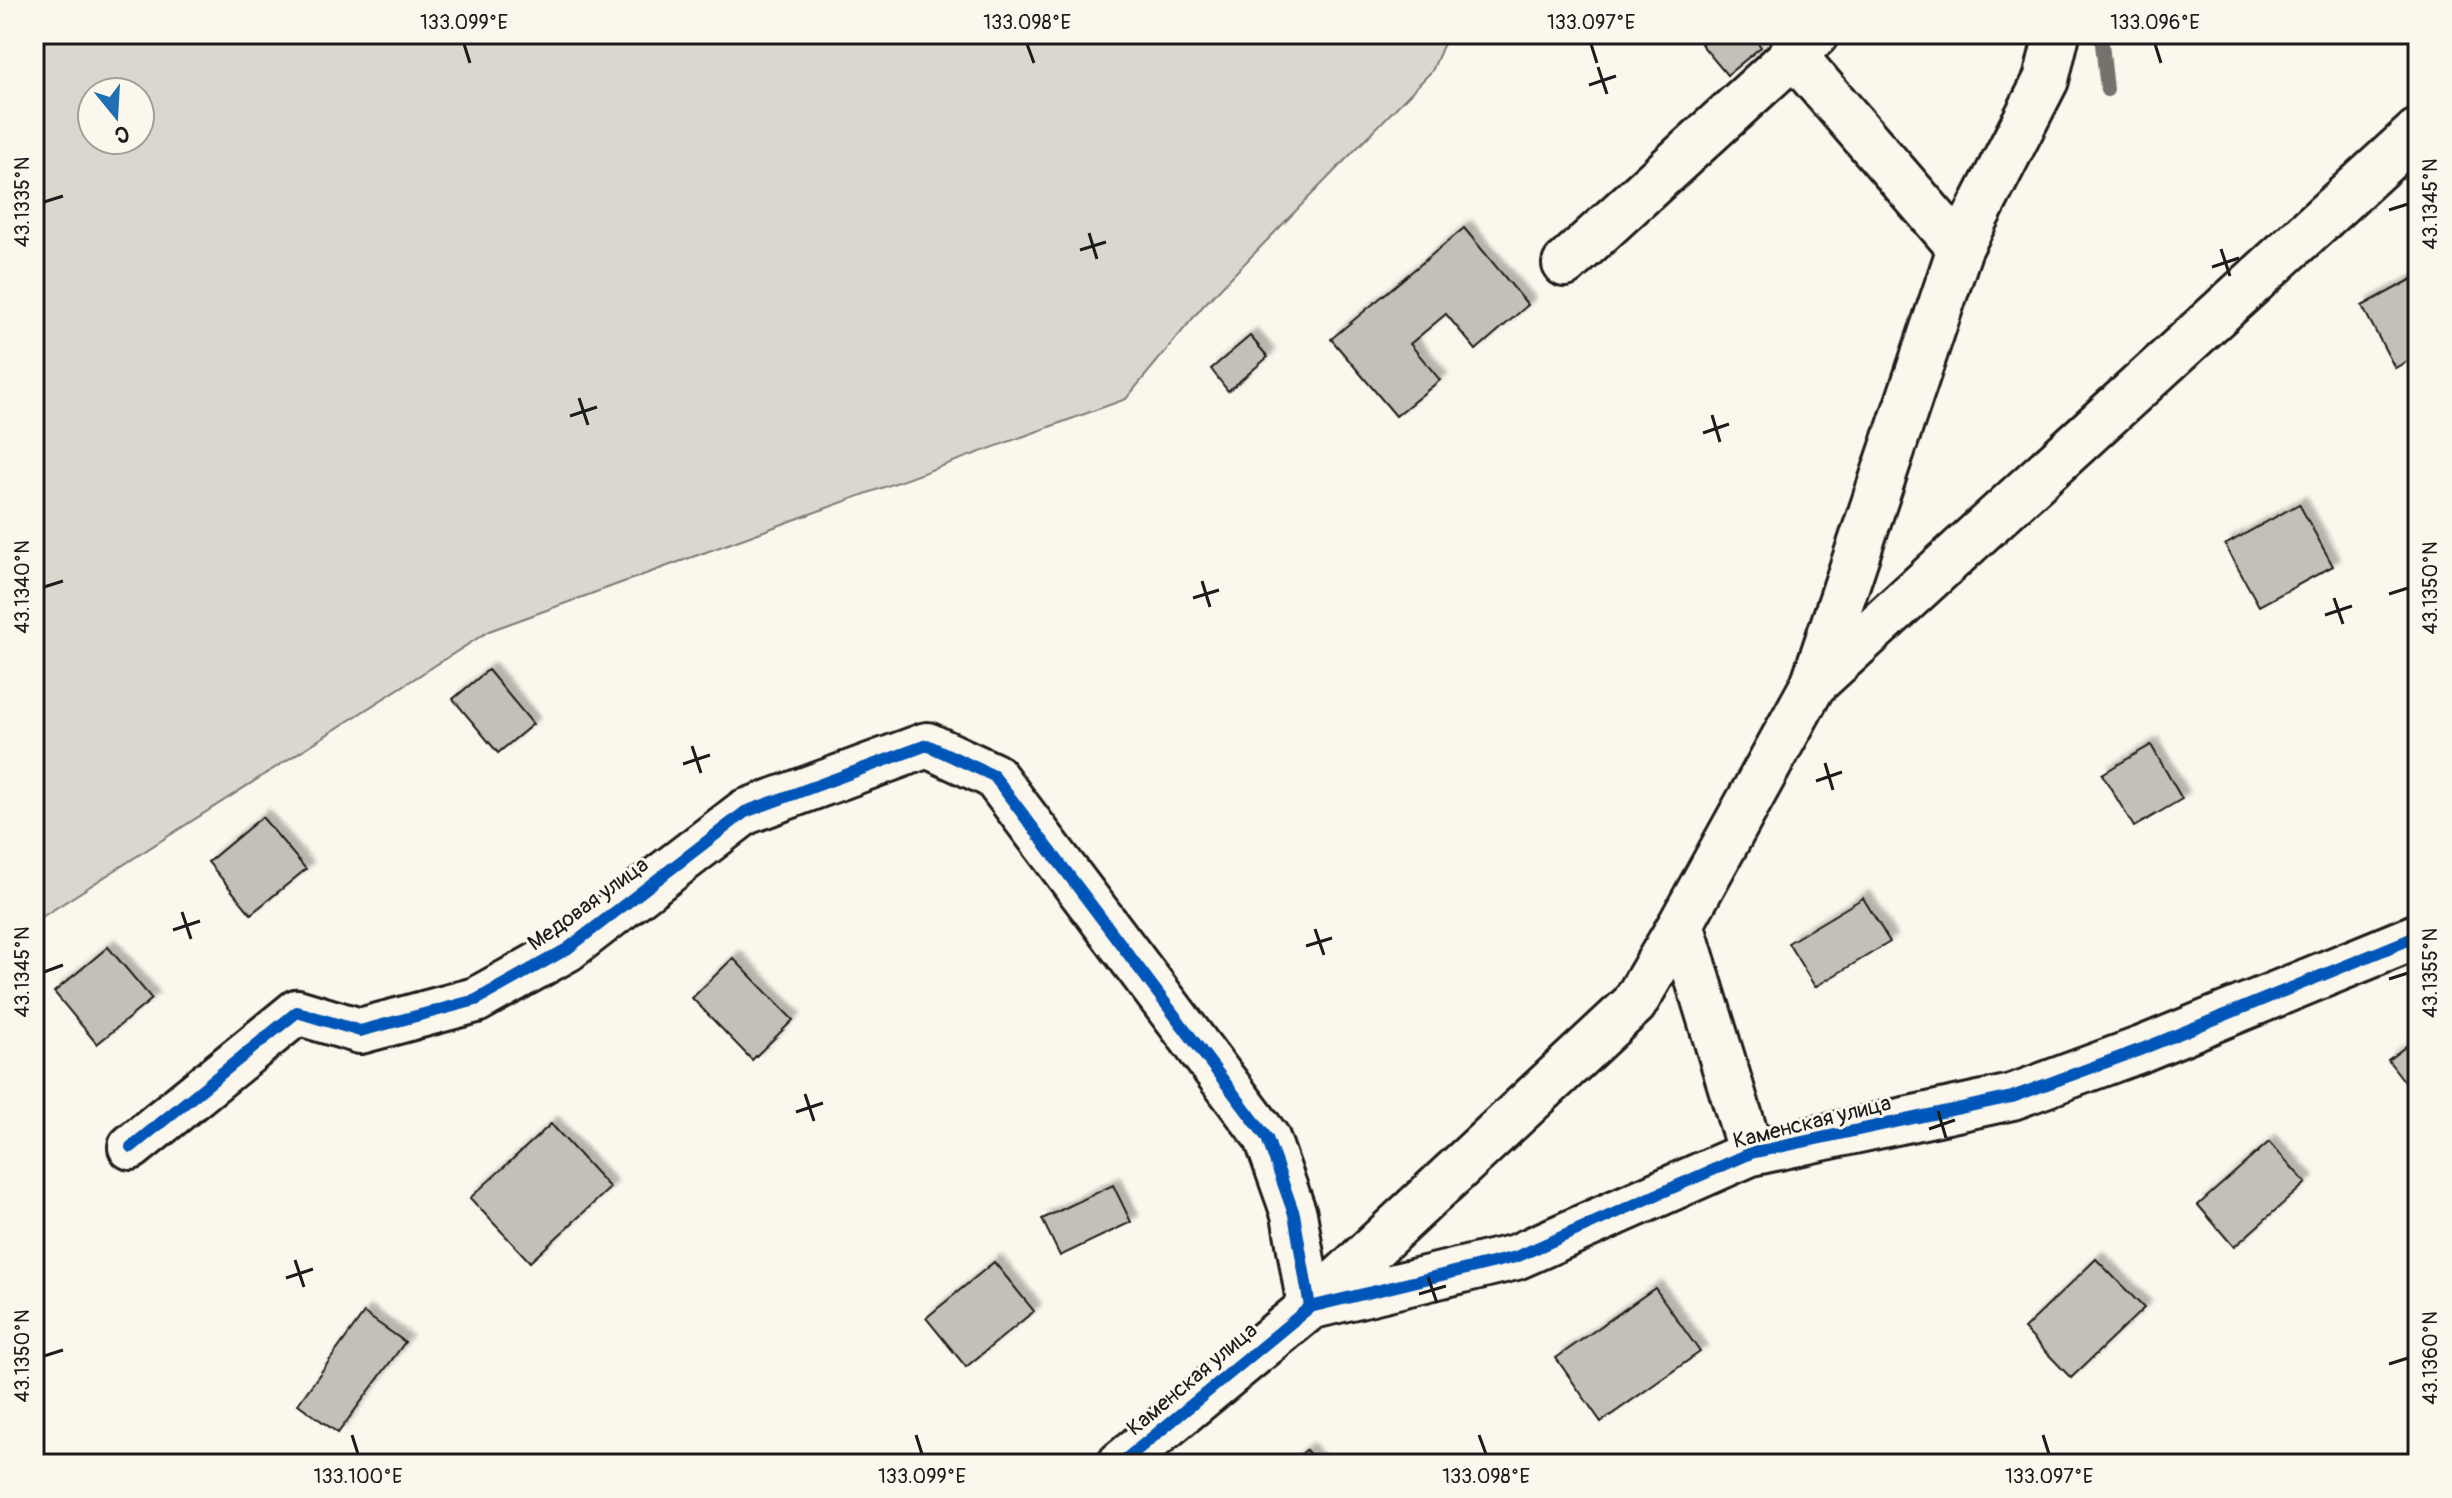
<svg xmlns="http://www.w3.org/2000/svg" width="2452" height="1498" viewBox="0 0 2452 1498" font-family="Pangolin,sans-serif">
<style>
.green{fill:#dad7ce;stroke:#7b7a75;stroke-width:2;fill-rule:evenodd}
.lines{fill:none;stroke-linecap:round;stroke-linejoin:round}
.stream{stroke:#74726e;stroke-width:14}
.building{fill:#c3c0b8;stroke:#1c1c1c;stroke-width:2;filter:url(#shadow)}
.minor-casing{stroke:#1c1c1c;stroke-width:50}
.minor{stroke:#fbf7ec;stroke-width:44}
.cycleway-casing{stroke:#fbf7ec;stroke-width:17}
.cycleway{stroke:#0057b8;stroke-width:12}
.ticks{fill:none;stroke:#1c1c1c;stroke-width:3}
.labels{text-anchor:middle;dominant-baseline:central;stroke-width:6;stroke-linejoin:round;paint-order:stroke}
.street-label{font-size:22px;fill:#1c1c1c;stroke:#fbf7ec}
.neatline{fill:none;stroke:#1c1c1c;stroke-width:3}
.ticks-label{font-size:20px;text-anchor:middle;fill:#1c1c1c}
</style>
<defs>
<filter id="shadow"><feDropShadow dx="7" dy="-7" stdDeviation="2" flood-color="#0004"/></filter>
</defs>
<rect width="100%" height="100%" fill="#fbf7ec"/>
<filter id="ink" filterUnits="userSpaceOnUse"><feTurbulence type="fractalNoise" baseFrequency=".0125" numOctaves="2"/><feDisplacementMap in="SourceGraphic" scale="16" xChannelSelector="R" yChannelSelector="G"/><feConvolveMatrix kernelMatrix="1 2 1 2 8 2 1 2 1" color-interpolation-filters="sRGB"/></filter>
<g filter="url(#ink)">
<path class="green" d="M34,34h1414l-16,37 -229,235 -77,93 -637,232 -455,291zM92,92h48v48h-48z"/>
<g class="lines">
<path class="stream" d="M2101,34l6,56"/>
</g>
<path class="building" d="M1713,34h38l10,13 -34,28 -26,-31z
M1464,228l64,77 -52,45 -30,-36 -36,30 30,36 -44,36 -65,-77z
M2418,276v79l-23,13 -33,-62z
M1250,336l18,21 -40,34 -17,-22z
M2299,504l34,62 -74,40 -34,-61z
M488,670l45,54 -35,29 -45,-54z
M2151,745l31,54 -48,28 -32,-53z
M262,817l44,52 -55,45 -43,-52z
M1863,898l27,44 -75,45 -27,-44z
M108,947l44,52 -55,45 -43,-52z
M733,958l60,62 -41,40 -60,-62z
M2418,1037v62l-30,-39z
M551,1124l59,64 -80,74 -60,-64z
M2269,1142l37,41 -72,64 -36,-42z
M1113,1185l18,37 -71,34 -18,-37z
M2096,1259l48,49 -73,70 -47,-49z
M994,1262l40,49 -68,56 -40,-49z
M1655,1288l45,64 -99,70 -45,-64z
M364,1313l41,29 -67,91 -40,-29z
M1306,1450l12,14h-28z"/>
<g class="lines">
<defs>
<path id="minor" d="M1792,53l168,195
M1565,264l251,-230
M1814,682l146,-434 86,-168 11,-46
M1681,924l70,229
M131,1147l166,-135 63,19 116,-31 91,-51 178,-137 182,-67 67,31 273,362 27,76 16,93
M1313,1306l203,-49 235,-104 261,-56 130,-48 276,-113
M1120,1464l190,-157 324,-303 47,-80 132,-239 604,-553"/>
</defs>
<use href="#minor" class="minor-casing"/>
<use href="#minor" class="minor"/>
<defs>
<path id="cycleway" d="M131,1147l166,-135 63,19 116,-31 91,-51 178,-137 182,-67 67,31 273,362 27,76 16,93
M1120,1464l190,-157 206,-50 235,-104 261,-56 130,-48 276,-113"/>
</defs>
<use href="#cycleway" class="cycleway-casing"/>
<use href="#cycleway" class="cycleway"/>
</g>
</g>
<path class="ticks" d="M464,44l6,19M1027,44l7,19M1591,44l6,19M2155,44l6,19M1598,67l9,27M1589,85l27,-9M44,202l19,-6M2389,210l19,-6M1089,233l8,26M2221,249l9,27M1080,250l26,-8M2212,267l27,-9M579,398l9,27M1712,415l8,27M570,416l27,-9M1703,433l26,-9M1202,581l8,26M44,587l19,-6M2389,594l19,-6M1193,598l26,-8M2334,598l9,26M2325,615l27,-9M692,746l9,27M1825,763l8,27M683,764l27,-9M1816,781l26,-9M182,912l9,27M1315,929l9,26M173,930l27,-9M1306,946l26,-8M44,972l19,-7M2389,979l19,-6M805,1094l9,27M1938,1111l8,27M796,1112l27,-9M1929,1129l26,-9M295,1260l9,27M1428,1277l9,26M286,1278l27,-9M1419,1294l27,-8M44,1356l19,-6M2389,1364l19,-6M352,1435l6,19M916,1435l6,19M1479,1435l7,19M2043,1435l6,19"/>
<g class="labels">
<g class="street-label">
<text transform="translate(588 904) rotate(-36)">Медовая улица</text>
<text transform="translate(1812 1122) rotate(-14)">Каменская улица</text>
<text transform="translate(1192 1379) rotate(-40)">Каменская улица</text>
</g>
</g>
<rect width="2452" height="1498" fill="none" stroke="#fbf7ec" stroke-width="88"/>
<g transform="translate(116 116) rotate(162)"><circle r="38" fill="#fbf7ec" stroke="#a29f99" stroke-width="2"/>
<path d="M0-6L14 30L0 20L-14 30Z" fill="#1f6fb2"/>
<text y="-12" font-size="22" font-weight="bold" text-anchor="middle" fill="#1c1c1c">С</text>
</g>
<rect x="44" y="44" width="2364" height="1410" class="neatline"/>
<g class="ticks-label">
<text x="464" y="29">133.099°E</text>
<text x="1027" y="29">133.098°E</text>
<text x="1591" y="29">133.097°E</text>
<text x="2155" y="29">133.096°E</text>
<text transform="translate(22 202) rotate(-90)" y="7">43.1335°N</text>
<text transform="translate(2430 204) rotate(-90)" y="7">43.1345°N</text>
<text transform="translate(22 587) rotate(-90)" y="7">43.1340°N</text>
<text transform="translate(2430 588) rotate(-90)" y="7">43.1350°N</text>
<text transform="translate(22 972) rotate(-90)" y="7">43.1345°N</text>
<text transform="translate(2430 973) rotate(-90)" y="7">43.1355°N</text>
<text transform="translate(22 1356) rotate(-90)" y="7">43.1350°N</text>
<text transform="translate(2430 1358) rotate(-90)" y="7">43.1360°N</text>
<text x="358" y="1483">133.100°E</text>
<text x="922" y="1483">133.099°E</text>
<text x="1486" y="1483">133.098°E</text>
<text x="2049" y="1483">133.097°E</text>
</g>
</svg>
